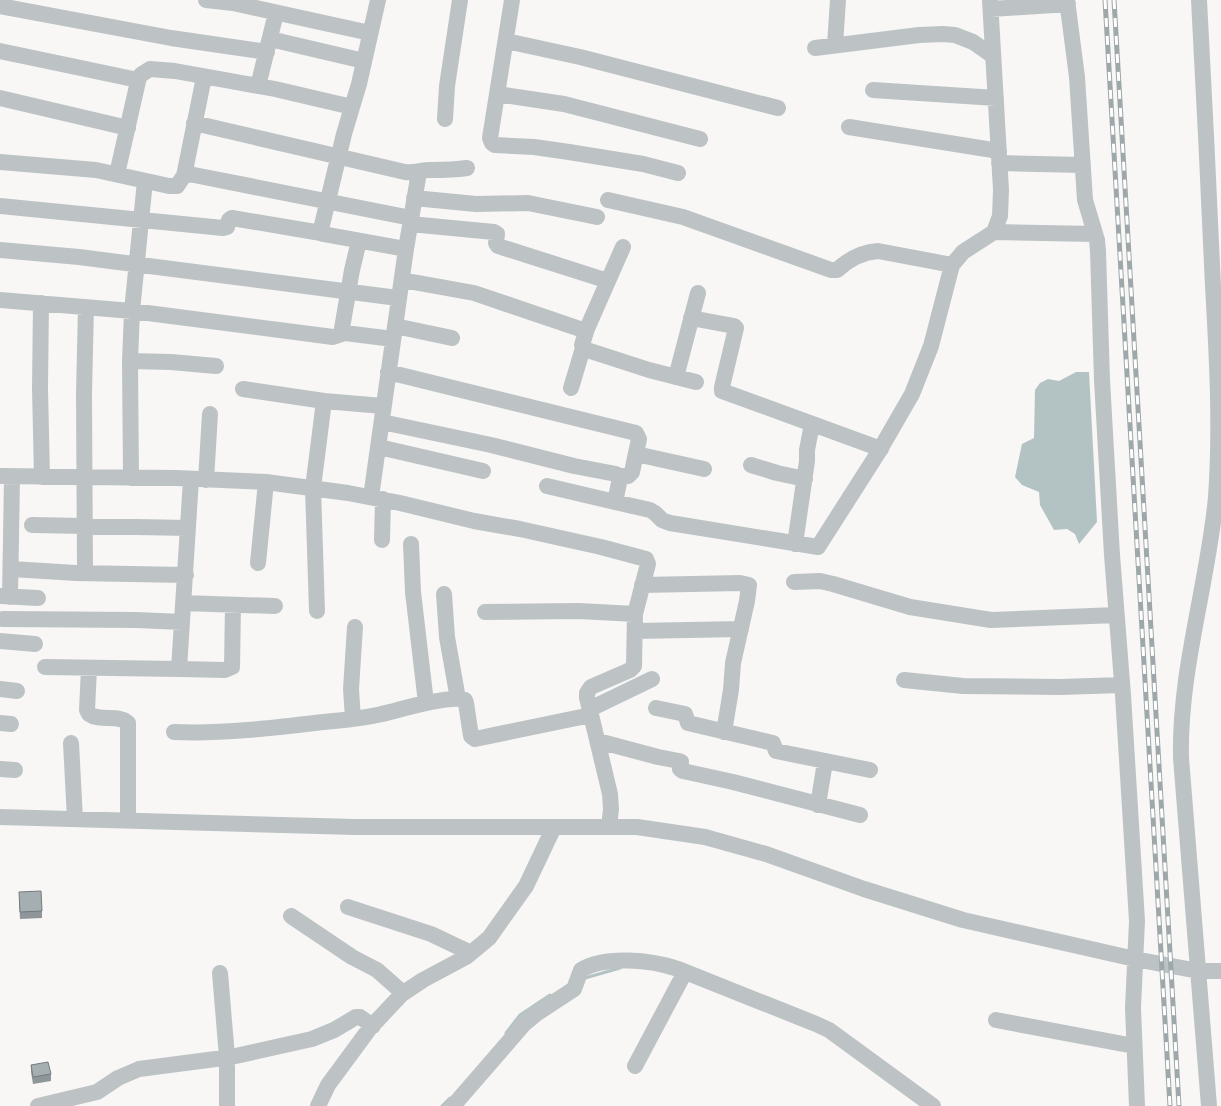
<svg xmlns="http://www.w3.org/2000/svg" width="1221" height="1106" viewBox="0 0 1221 1106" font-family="Signika,sans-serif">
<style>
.water{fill:#b3c3c3}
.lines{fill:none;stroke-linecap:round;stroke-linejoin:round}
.stream{stroke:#b3c3c3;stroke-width:3}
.minor{stroke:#bdc3c5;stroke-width:16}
.rail-casing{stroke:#9ea7a9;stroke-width:5}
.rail{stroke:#fff;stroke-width:3;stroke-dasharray:9;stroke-linecap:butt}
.wall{fill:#8e9699}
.building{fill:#a5afb2;stroke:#747a7d}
</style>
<rect width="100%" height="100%" fill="#f8f7f5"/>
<path class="water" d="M1076,372h13l8,150 -18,22 -4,-10 -8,-5 -13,1 -14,-25 -1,-13 -17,-7 -7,-8 7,-33 12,-6 1,-48 5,-7 8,-4 11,2z"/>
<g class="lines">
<path class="stream" d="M585,978l35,-10
M506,1033l14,-18 30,-20
M442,1106l8,-8"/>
<path class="minor" d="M206,0l27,3 137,30
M512,0l-22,138 2,5 3,2 39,2 35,5 74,12 35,9
M1067,0l10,77 8,123 12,40 1,11 4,129 10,175 11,140 14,226 -4,87 4,98
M1199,0c5,95 10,191 14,286 4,70 8,141 3,211 -8,87 -37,173 -35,261l28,348
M0,6l171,32 96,14
M991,9l77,-5
M270,39l94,22
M506,41l74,16 198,51
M835,45l3,-45
M815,48l104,-13 24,-1 12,1 18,7 20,14
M0,51l138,29
M258,86l18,-73
M873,90l123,8
M497,94l67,10 136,35
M0,98l128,30
M445,119l2,-33 13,-86
M194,123l211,49c9,1 16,-2 25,-2 13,0 24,0 37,-2
M849,127l150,24
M0,162l96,8 73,16h8l6,-9 6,-3 222,44
M999,163l84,2
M117,174l22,-97 3,-3 8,-5 25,2 100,18 77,18
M184,176l20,-99
M414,198l62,6 52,-1 69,14
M608,200l75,17 148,53h6c12,-11 25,-18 41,-19l74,14
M0,206l223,22 4,-1 2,-7 3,-2 89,15
M410,224l84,8 3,2 -1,9 2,3 110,35
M994,232l101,2
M406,249l13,-77
M0,250l79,7 319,41
M402,280l72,13 109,37 3,2 -4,13 2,4 65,21 47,12
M0,300l132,11 201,26 12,-4 48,6
M41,303l-1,85 2,89
M691,318l43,8 2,2 -14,59v4l159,58
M395,326l57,12
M586,331l37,-84
M341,334l11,-64 7,-29
M130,361l41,1 45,4
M388,372l248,61 3,6 -7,33 -4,4h-9
M676,377l22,-84
M571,388l12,-40
M243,389l81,12 59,5
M382,422l109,23 83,21 42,8 4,4 -5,24 35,8 5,3 7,7 8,3 148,24 60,-94 34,-59 19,-48 21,-81 11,-13 31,-20 6,-16 1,-26 -11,-190
M379,447l104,24
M636,454l68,15
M751,465l26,8 28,6
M0,476l176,2 90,4 82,11 52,10 74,18 46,8 81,18 45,12 2,5 -13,50 -1,52 -4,4 -39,17 -4,6v5l23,96 1,15 -2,18
M131,478l-1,-117 2,-50 13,-130
M206,480l4,-66
M547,486l68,16
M371,497l35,-248 -83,-15 -2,-5 23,-95 15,-50 19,-84
M32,525l156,3
M382,540l1,-41
M411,544l2,48 13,111
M795,544l12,-83v-11l5,-26
M258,563l8,-81
M11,569l65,4 110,2
M85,573l-1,-179 2,-87
M794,582l26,-1 13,3 77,23 81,13 125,-5
M642,585l98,-2 9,2 -2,16 -14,62 -2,27 -7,42
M444,594l3,43 11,62
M0,596l38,2
M10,597l2,-120
M183,603l92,3
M317,611l-4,-123 11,-87
M485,612l94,-1 56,3
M3,619l133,1 46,2
M635,631l106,-2
M0,641l35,3
M45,667l134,2 12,-190
M89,668l-2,42 2,4c11,8 30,0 39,9v97
M179,669l46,1 7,-3 1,-62
M904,680l59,6 97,1 62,-2
M0,689l17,2
M656,708l29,6 3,9 85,20 3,8 94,19
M590,709l62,-30
M353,719l-2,-30 4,-62
M0,723l11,1
M174,732c50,2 99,-4 149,-10 22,-2 46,-4 67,-10 15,-4 62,-17 75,-12l1,3 5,33 4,3 116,-24
M598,741l60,16 21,4 2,1 -1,7 3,2 50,11 127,33
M71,743l4,76
M0,769l15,1
M818,805l7,-43
M0,817l355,10h282l68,10 61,17 98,35 99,31 172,39 63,12h23
M348,907l83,27 40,19
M291,916l61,41 25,13 26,23
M220,973l7,84v49
M996,1020l138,26
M635,1066l50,-94
M38,1106l59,-14 21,-14 21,-9 92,-12 81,-18 22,-9 22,-13h4l13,9
M318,1106l10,-21 42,-57 32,-34 21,-14 43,-23 23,-19 37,-52 28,-59
M453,1106l71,-82 12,-10 38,-25 7,-19c24,-15 71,-10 97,-1l138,55 13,6 104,76"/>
<defs>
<path id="rail" d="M1105,0l65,1106
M1114,0l65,1106"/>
</defs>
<use href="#rail" class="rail-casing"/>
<use href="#rail" class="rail"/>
</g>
<path class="wall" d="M19,899l23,12v7l-22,1z
M31,1065l20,9v7l-18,3 -2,-12z"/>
<path class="building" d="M41,891l1,20 -22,1 -1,-20z
M48,1062l3,12 -18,3 -2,-12z"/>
</svg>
